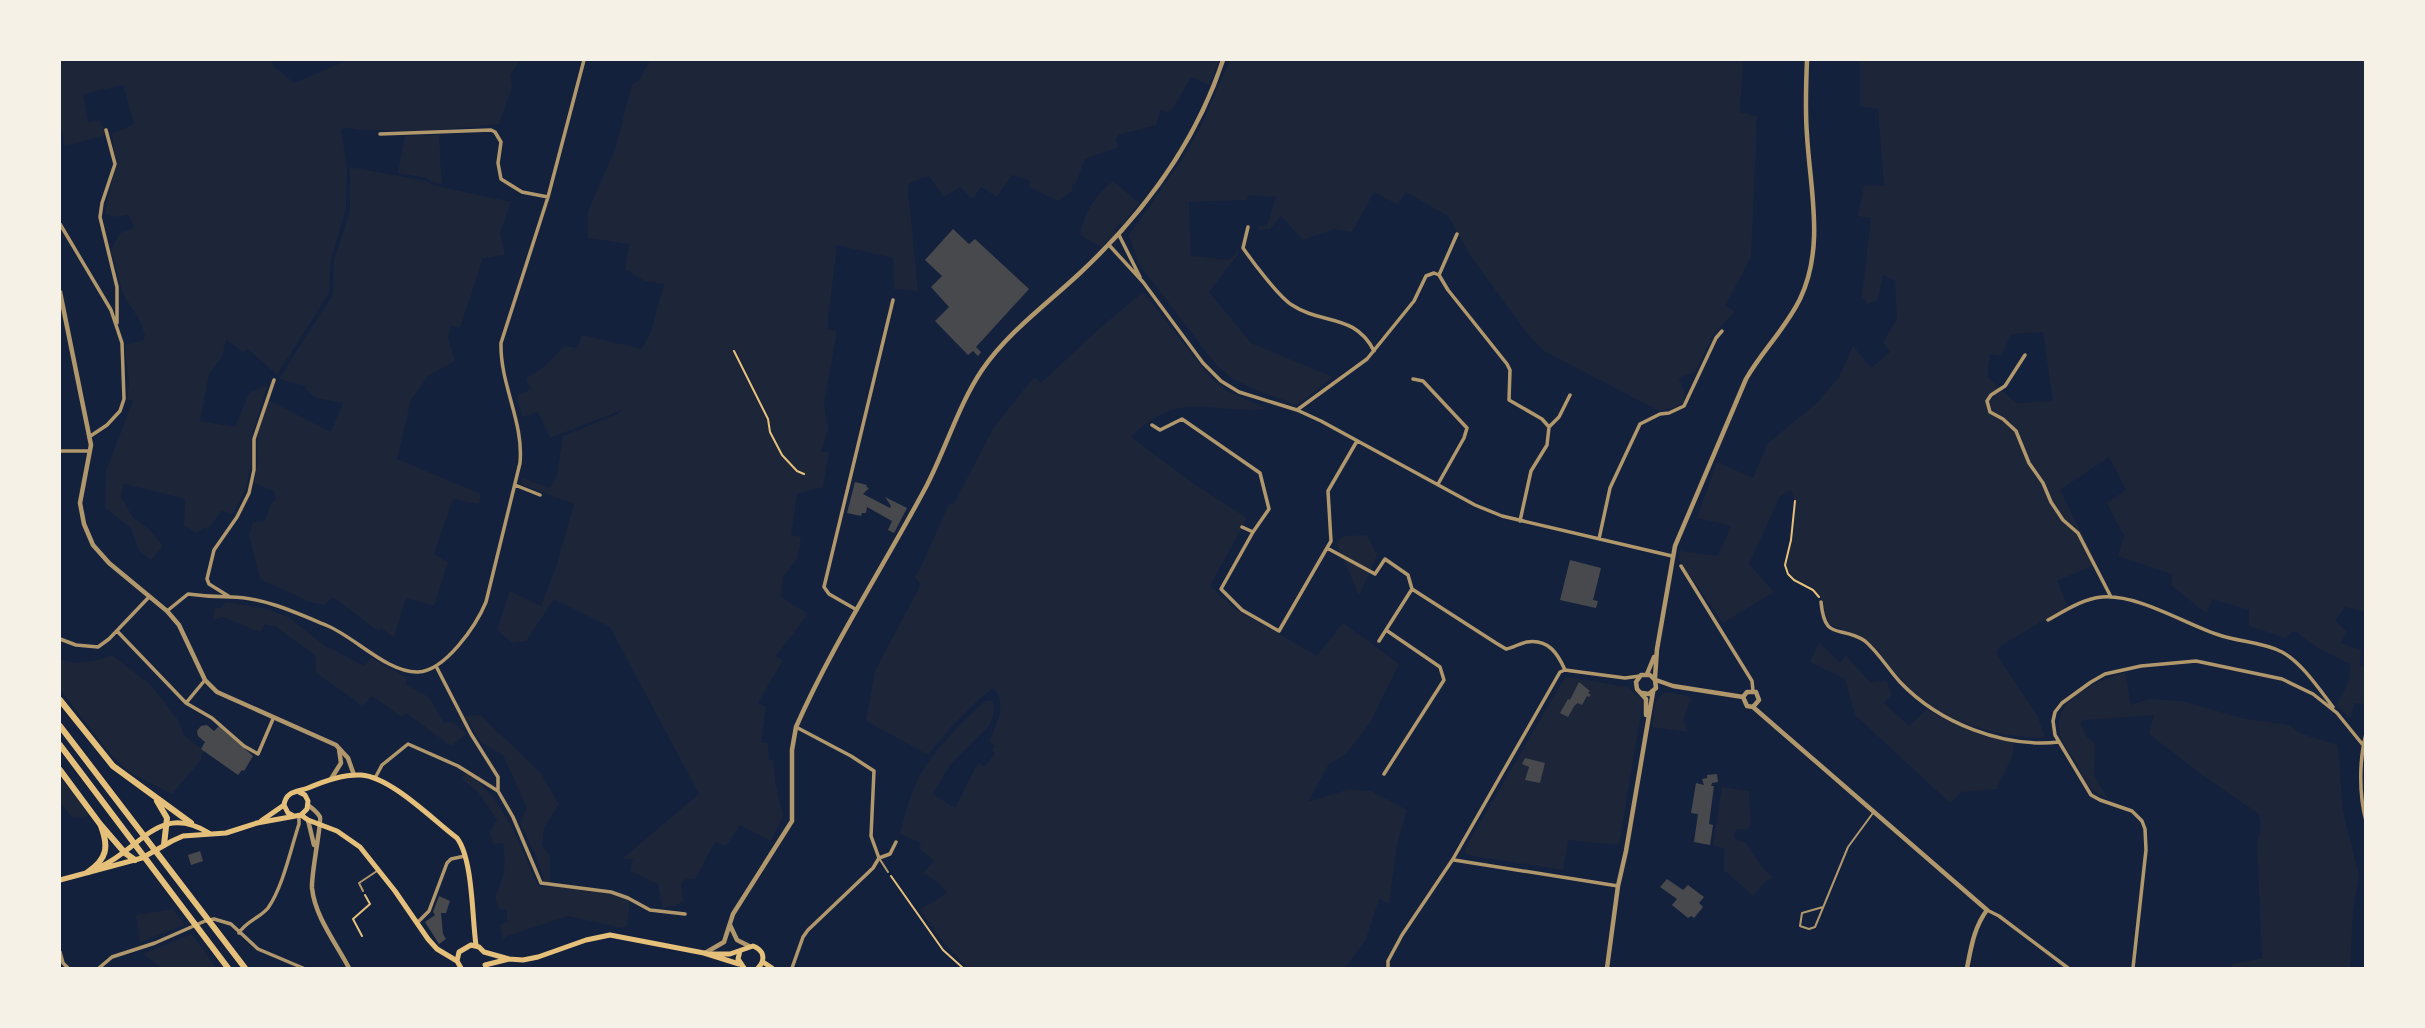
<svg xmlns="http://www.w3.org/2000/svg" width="2425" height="1028" viewBox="0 0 2425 1028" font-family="Helvetica,sans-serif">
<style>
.green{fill:#1d2539;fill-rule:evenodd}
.building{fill:#48494c}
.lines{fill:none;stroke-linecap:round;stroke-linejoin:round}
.path{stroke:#e5c07b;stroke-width:2}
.service{stroke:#b1986c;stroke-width:2}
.minor{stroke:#b1986c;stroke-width:3.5}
.tertiary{stroke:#b1986c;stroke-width:4.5}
.secondary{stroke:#e5c07b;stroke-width:5}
.motorway{stroke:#e5c07b;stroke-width:6}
</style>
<rect width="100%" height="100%" fill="#14213d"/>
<path class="green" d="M60,60h212l2,7 20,16 54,-23h172l-10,15 2,12 -13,37 -72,7 -64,-1 -18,-2 -4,2 6,37 -1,42 -15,50 -2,34 -52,82 -29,-26 -5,3 -17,-12 -4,17 -13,17 -9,47 35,6 14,-34 14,-7 4,1 -16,50v28l-6,26 -13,24 -10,-5 -14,19 -3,-2 -8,6 -13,-7 1,-27 -61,-15 -3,13 12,21 16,11 14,17 -12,14 -12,-9 -8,-23 -26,-20 1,-37 27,-70 -6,-2 2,-15 -4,-39 18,-5 2,-5 -5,-14 -17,-27 -12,-44 9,-17 14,-5 -5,-13 -16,2 -8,-4 11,-51 -4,-28 22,-10 -11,-39 -40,9 5,28 12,-2 6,15 -41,11 -5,-24z
M650,60h569l-10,25 -18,-8 -19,33 -5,3 -6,-4 -5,16 -38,10 -2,4 3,8 -34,12 -9,24 -4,2 2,5 -16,11 -29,-14 1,-6 -18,-6 -15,22 -16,-10 -9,12 -12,-12 -16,10 -15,-21 -20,7 -1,7 10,101 -24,-2 -1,-31 -56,-13 -10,84 10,2 -13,73 4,26 -7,22h8l-6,35 -26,7 -6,41 10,2 -4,22 -14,18 -2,20 27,17 -32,42 7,4 -25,43 8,4 -5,35 7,1 1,17h4l3,26 7,30 -12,25 -31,-16 -14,21 -11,-4 -20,37h-9l-5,5 2,17 -8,5 -13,1 -4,-23 -28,-13 3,-12h-11l77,-65 -89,-167 -56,-28 -28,42 -14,2 -15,-13 13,-39 31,15 15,-39 18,-63 -53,-20 1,-6 28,10 7,-12 6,-40 55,-22 4,-4 -72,28 -12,-26 -16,5 -5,-21 14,-7 -5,-11 18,-11 21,-21 12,2 5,-13 60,14 9,-18 13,-47 -19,-3 -20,-12 4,-25 -41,-6v-27l27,-61 17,-66 7,-3z
M1230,60h513l-3,52 17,4 -6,141 -26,49 10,5 -22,24 -18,37 -14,5 -2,3 6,12 -1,9 -8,7 -17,3 -115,-60 -18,-19 -56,-77 -22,-39 -42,-24 -8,13 -24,-13 -22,40 -18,-3 -31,11 -22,-24 -11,13 -12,1v-4h9l9,-29 -28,-2 -1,5 -58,2 2,54 39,4 8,-9 1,2 -30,39 42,51 82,34 -36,28 -39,-14 -25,-12 -17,-14 -77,-101 -10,-29 54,-77 19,-34z
M1860,60h505v552l-20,-5 -10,14 12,10 -6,12 20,7 -1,15 5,2v37l-10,-1 -5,16 -13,-14 12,-24 1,-17 -32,-16 -24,-17 -9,7 -36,-12v-16l-37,-11 -5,15 -36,-29 1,-11 -54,-18 6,-20 -17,-33 19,-13 -17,-33 -49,33 37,74 -40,17 11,25 -68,40 -4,7 42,64 7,21c-52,-1 -105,-17 -142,-55 -13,-14 -22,-34 -39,-44 -10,-7 -24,-9 -35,-15 -4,-9 -5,-23 -11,-31 -7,-11 -24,-10 -31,-22 -6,-13 17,-57 4,-81l-11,6 -31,68 25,28 -51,31 -44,-63 1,-9 38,5 13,-30 -34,-8 20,-56 36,16 15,-35 49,-40 22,-26 14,-31 18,22 19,-16 -7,-10 14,-23 -2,-38 -12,-6 -5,25 -11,4 -5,-8 9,-78 -13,-2 6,-30h20l-6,-77 -18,-3zM2043,332l10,69 -37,2 -29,-27 3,-22 11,2 10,-22z
M439,135l3,49 -11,-2 -4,-4 -29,-5 7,-37z
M350,167l77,14 5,4 79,17 -11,31 5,22 -22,3 -23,70 -9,-2 -3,12 7,23 -27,15 -17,24 -14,59 84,35 -2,10 -26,-5 -19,55 14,8 -14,44 -28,-8 -12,39 -13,-9 -3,3 -45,-34 -9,8 -14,-3 -50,-23 -11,-44 4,-13h11l7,-18 5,-5 -2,-8 -20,-8 4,-22 -1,-23 11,-38 63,32 12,-29 -26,-5 -11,-8v-4l-27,-7 54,-85 1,-33 16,-50z
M1113,181l26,22 -17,22 -2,-2 -6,7 3,3 -16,14 -21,-12c4,-21 15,-41 33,-54z
M1143,292l68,86 16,13 40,18c-59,5 -88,-20 -136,28l63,47 53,34 -37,68 25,23 82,47 26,-33 56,41 -29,59 -24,31 -17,10 -21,38 41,-13 22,2 36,19 -10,34 -8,60 -10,-5 -13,40 -21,29h-377l-23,-24 -25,-34 27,-17 -9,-11 -15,-9 11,-12 -15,-13 2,-5 -21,-9c5,-19 10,-39 19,-57 12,-23 47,-61 68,-77l5,1 3,6 -5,18 -40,40 -17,29 22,14 23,-45 7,4 10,-14 -3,-2 3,-5 -6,-4c6,-15 20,-41 4,-54l-12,9 -29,29 -24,29 -62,-34 9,-50 46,-87 -6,-6c13,-24 22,-50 35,-75l4,1 40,-77 40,-50 7,6 60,-56z
M1367,535l10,20 -18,41 -23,-54 9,-6z
M226,602l41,7 21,8 36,28 40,21 7,-8 36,20 -1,7 23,12 15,26 9,-1 13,12 -15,12 -45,-33 -4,4 -30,-21 -9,10 -48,-34 1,-16 -41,-30 -10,-2 -5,8 -37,-15 -10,3 2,-12h7z
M1819,642l21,21 6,-7 25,27 15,-3 6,14 -8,9 25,23 18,-17c27,18 55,26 87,33l-2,16 -16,31 -34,3 -12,11 -95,-88 -10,-36 -35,-17z
M112,655l40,31 26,34 6,15 20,16 -3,4 1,4 -30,35 -41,-21 -22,-20 -49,-64v-30c15,7 37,2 52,-4z
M2125,673l6,32 17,-6 34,2 63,18 44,6 13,9 36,11 5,67 16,64 -6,34 -3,58h-121l4,-4 29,-6 -5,-114 4,-16 -2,-14 -57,-39 -53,-41 5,-19 -70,5 -3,4 5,12 9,8 -1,31 14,24c-21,-10 -21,-16 -32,-36 -6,-9 -14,-19 -16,-29 -8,-36 37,-54 65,-61z
M1568,677l59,10 16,13 -24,145 -51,-5 -5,30 -95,-15 -3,-3 1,-5 98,-168z
M1668,692l24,5 -9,23 5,12 -36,-5c2,-14 1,-32 16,-35z
M480,715l60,57 19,32 -15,24 -2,17 8,11v26h-5l-8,-24 -17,-35 7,-15 -24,-53 -22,-13 -16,-26z
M466,772c38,25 54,74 72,114l53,4 39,9 -3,27 -5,2 -54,-12 -61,20 -4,4 -3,-16 8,-2 -2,-13 -7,1 -4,-14c10,-18 11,-32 8,-53l-10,1 -3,-12 7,-12 -18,-27 -17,-14z
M60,777l30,38 -17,4 -13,-17z
M1722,787l27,4 2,34 -4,4 -11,1 -2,5 2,5 10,3 15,23 12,12 -3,2 -2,-1 -15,17 -29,-26 1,-21 -12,-4z
M173,909l11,16 -44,17 -4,-27z
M192,934l24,34h-54l-19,-14z"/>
<path class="building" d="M953,229l16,15 6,-5 54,50 -53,58 5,5 -3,4 -5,-5 -5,4 -33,-34 14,-14 -18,-20 11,-11 -17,-16z
M855,482l12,3 -1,2 3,1 -6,6 27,14 1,-2 -6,-9 22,11 -13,25 -6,-3 4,-9 -25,-14 -1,6h-4l-1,3 -14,-3z
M1570,560l31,8 -8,32 5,1 -2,7 -36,-8z
M1579,682l11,9 -2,2 3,2 -2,2 -2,-1 -5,9 -4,-2 -3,2 -7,12 -8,-4 8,-14 2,1z
M207,725l7,6 5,-5 34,30 -9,15 -2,-1 -4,5 -37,-26 4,-7 -7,-6 -1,-5 4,-5z
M1525,758l20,5 -5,20 -15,-3 4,-13 -7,-3z
M1717,774l1,8 -6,1 -1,3h3l-5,38 4,1 -3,20 -16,-3 4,-28 -7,-1 5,-30 8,2 -2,-6 5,-1v-3z
M200,851l3,10 -12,4 -3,-10z
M1667,879l16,11 5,-5 16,12 -5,6 4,4 -9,11 -3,-2 -3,2 -16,-13 5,-6 -17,-12z
M439,896l11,5 -4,12h-5l2,21 3,5 -7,5 -14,-22 10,-7 -2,-3z"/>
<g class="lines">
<path class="path" d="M734,351l34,68 2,13 12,23 15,16 7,3
M1795,501l-4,39 -6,25 3,9 6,6 19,10 6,7
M891,876l52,74 20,18
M362,936l-9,-17 17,-15 -5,-9"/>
<path class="service" d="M879,858l9,14
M363,891l-4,-8 18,-12
M1823,907l-21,6 -2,13 9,3 6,-2 33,-80 25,-34"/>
<path class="minor" d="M106,130l9,34 -13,39 -2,14 17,70v36
M380,134l111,-4 4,2 6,10 -3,21 3,16 21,13 26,5
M60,224l51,86 11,33 2,56 -4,12 -13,14 -18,12
M1248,227l-5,21c9,13 36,49 49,57 30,20 63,8 82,46
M1119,235l21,42
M1109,245l34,37 60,81 18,18 18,11 58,18 24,11 154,84 27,11 170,40
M1439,275l9,15 59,74 3,6 -1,30 33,19 7,8 -2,18 -16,26 -11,50
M1439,275l18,-41
M2025,355l-20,31 -14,9 -4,6 3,11 13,7 13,12 13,32 14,20 8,19 12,18 15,13 33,64
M1413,379l10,2 44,47 -3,10 -26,46
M1297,410l70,-51 47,-58 12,-25 8,-3 5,2
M1152,425l8,5 22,-11 78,54 9,36 -16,23
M1549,427l10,-10 11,-22
M60,451h29
M515,485l25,10
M1242,527l11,5 -32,57 21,21 37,21 52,-90 -3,-50 29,-50
M1599,539l11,-51 30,-64 20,-10 9,-1 15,-7 32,-68 6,-7
M1327,548l48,26 10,-15 23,16 4,14 84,54 10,6c7,-1 14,-6 21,-7 22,-3 31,12 38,28
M1681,566l71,115 1,10
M230,597l-21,-13 -2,-5 7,-29 23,-33 12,-24 5,-23v-31l20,-59
M1821,602c4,41 19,22 44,39 14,12 23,28 35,41 39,41 103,66 159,60
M857,610l-28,-16 -5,-7 69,-287
M167,611l21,-17c14,2 29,3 43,3 32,0 68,17 97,29 28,12 60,47 90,46 27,-1 58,-46 68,-70l34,-139c4,-41 -20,-78 -19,-120l47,-146 36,-137
M2048,620c18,-10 34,-21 54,-23 36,-3 83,27 117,38 20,7 44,7 63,17 20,11 37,37 51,55
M117,631l69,72 26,15 32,28 14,8 15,-35
M60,639l16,6 22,2 11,-8 40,-42
M1379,641l33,-52
M437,668l34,66 27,43v14l15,26 28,66 70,9 17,6 22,12 35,4
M186,703l19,-23
M2337,713l26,32
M2366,734c-7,26 -7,61 0,87
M1384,774l60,-94 -4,-13 -54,-37
M375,778l7,-13 26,-21 50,22 40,25
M879,858l11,-4 6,-12
M1454,860l164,26
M1987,910l12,6 69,52
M417,923l12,-12 18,-48 4,-4 14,-3
M239,933c7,-12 21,-15 29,-25 15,-21 23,-60 31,-84v-9
M60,952l3,11 5,5
M99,968l13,-11 43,-14 50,-22 9,-2 17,5 27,25 45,19
M792,968l11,-31 5,-7 65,-62 6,-10 -8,-22 3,-65 -23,-15 -55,-29
M1388,968v-7l14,-26 51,-76 107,-187 5,-2 60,8 15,-2
M2133,968l13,-118 -1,-21 -3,-8 -10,-10 -32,-11 -9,-5 -36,-60 -2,-14 2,-9 7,-9 29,-21 14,-8 36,-8 55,-5 86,18 31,15 24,19"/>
<path class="tertiary" d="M60,292l31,153 -11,58 4,21 9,21 16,18 58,48 12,14 26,55 12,12 119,53 12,13 6,17
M1647,674l7,-17
M1655,678l2,-29 18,-103 71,-167c16,-28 40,-51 54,-80 25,-52 10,-110 7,-164 -2,-25 -1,-51 0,-75
M1656,680l17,6 70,11
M1642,693l7,1 7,-6 -1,-8 -5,-5h-9l-5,7 1,7 9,10v16
M1743,697l4,9 6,1 234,203c-13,17 -16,38 -20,58
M1743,697l4,-5h9l3,8 -6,7
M331,779l10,-16 -2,-14
M308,805c4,3 10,8 12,12 2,4 -9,57 -8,71 3,29 24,55 37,80
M308,820l6,25
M730,925l7,15 12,6
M705,953l19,-11 9,-28 59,-93v-71l4,-23c37,-84 88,-161 131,-242 19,-37 32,-81 55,-115 26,-38 65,-66 98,-97 63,-59 116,-131 143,-213
M1607,968l11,-82 8,-35 27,-159"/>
<path class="secondary" d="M292,815l-4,-2 -4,-8c2,-14 13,-13 24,-17 16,-7 35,-14 53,-13 30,2 72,45 96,63 16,21 15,80 19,107
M301,815l7,5 29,11 23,16 35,44 33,48 9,10 20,12
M261,821l23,-16
M100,867c41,-18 59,-65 109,-34
M60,880l82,-22 30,-17 11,-5 43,-3 31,-10 44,-8 6,-6 1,-8 -3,-6 -6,-3
M740,951l-2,8 6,9
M711,954h19l23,-8c11,4 13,14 5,22
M763,962l9,6
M485,965l24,-6 14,1 15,-3 48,-17 24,-5 94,18 35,11
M461,968l-4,-7 2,-9 12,-7 8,2 5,5 25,7"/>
<path class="motorway" d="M60,700l53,66 78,57
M60,726l185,242
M60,745l168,223
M60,770l40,54 25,29 10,7
M157,801l10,17 -3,27
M88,872c19,-13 21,-25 13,-46"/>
</g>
<rect width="2425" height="1028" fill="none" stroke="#f6f1e7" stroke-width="122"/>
</svg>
